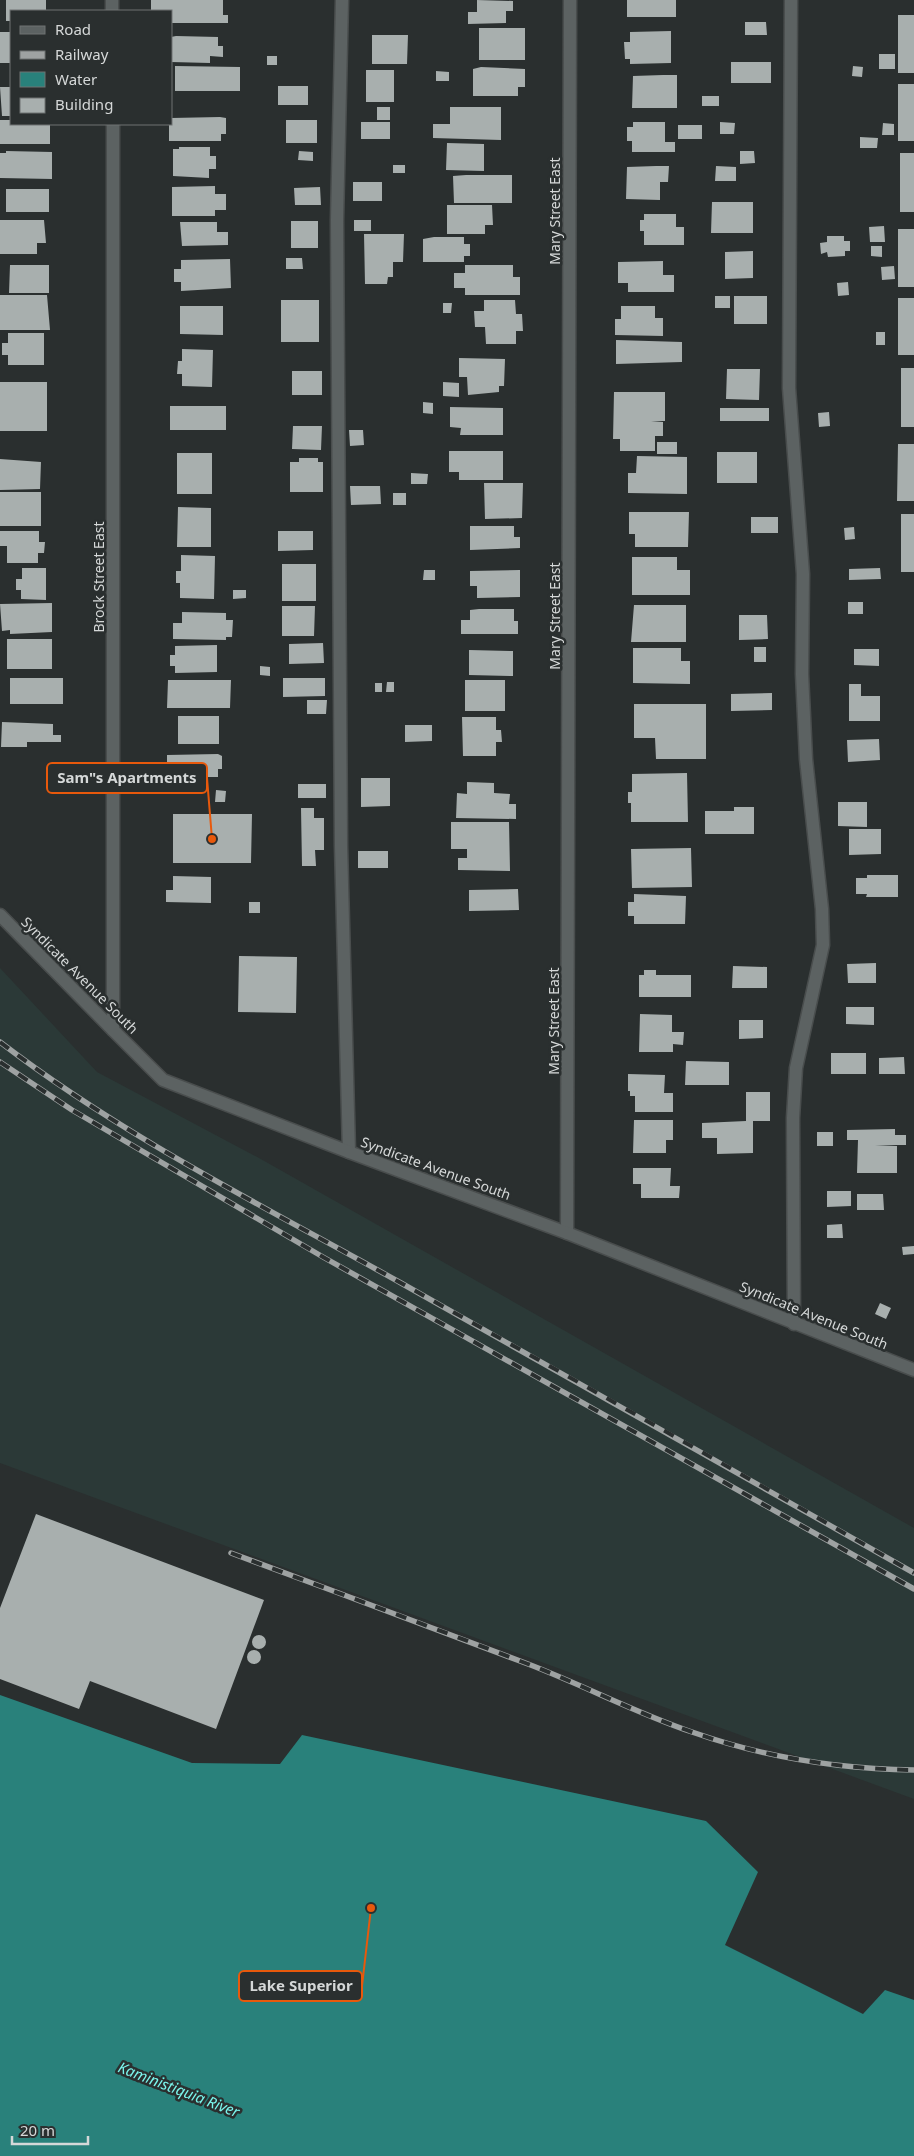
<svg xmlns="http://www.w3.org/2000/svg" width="914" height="2156" viewBox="0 0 914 2156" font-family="'Noto Sans',sans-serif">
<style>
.built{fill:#2b3937}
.water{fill:#29817b}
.building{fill:#a8afae}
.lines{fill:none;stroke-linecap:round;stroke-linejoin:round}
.service-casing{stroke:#494d4d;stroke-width:15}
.minor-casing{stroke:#494d4d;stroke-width:15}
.tertiary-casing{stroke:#494d4d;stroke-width:15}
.service{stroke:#5c6262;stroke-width:12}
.minor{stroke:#5c6262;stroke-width:12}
.tertiary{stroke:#5c6262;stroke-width:12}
.rail-casing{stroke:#9ea2a2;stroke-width:5.5}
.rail{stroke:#2a2f2f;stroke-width:4;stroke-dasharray:11;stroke-linecap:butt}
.labels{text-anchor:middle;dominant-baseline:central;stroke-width:5;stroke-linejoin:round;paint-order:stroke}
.street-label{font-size:14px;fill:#d5d8d8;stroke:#2a2f2f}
.water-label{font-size:15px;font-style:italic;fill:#7bf6ed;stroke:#2a2f2f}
.leader{fill:none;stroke:#e8590c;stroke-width:2}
.callout-dot{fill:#e8590c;stroke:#2a2f2f;stroke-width:2}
.callout{fill:#2a2f2f;stroke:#e8590c;stroke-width:2}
.callout-label{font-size:15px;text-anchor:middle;font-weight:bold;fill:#d5d8d8}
</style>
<rect width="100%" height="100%" fill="#2a2f2f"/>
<path class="built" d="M0,968l97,104 162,86 655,370v271l-914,-336z"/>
<path class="water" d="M0,1695l192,68 88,1 22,-29 404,86 52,51 -33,73 138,69 22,-24 29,10v156h-914z"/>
<path class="building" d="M6,0h40v11h-35v10h-5z
M151,0h72v15h5v8h-57v-12h-20z
M477,0l36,1v10h-7v12l-38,1v-12h9z
M627,0h49v17h-49z
M898,15h16v58h-16z
M745,22h21l1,13h-22z
M479,28h46v32h-46z
M671,31v32l-41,1v-5h-5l-1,-17h6v-10z
M0,32h11v31h-11z
M372,35h36l-1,29h-35z
M176,36l42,1v9h5v11l-13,-1v7l-39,-1v-25z
M879,54h16v15h-16z
M267,56h10v9h-10z
M731,62h40v21h-40z
M175,66l65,1v24h-65z
M853,66l10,1 -1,10 -10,-1z
M481,67l44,2v18h-7v9h-45v-27z
M366,70h28v32h-28z
M436,71l13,1v9h-13z
M663,75h14v33h-45l1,-32z
M898,84h16v57h-16z
M278,86h30v19h-30z
M0,87h11v29h-9z
M702,96h17v10h-17z
M377,107h13v13h-13z
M450,107h51v33l-68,-2v-14h17z
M220,117l6,1v16h-5v7h-52v-17h2v-6z
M0,120h11v4h39v20h-50z
M286,120h31v23h-31z
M361,122h29v17h-29z
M633,122h32v20h10v10h-43v-11h-5v-14h6z
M720,122l15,1 -1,11h-14z
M883,123l11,1v11h-12z
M678,125h24v14h-24z
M860,137l18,1 -1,10h-17z
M447,143l37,1v27l-38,-1z
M179,147h31v9h6v13h-7v9l-36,-2v-27h6z
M6,151l46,1v27l-52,-1v-25h6z
M299,151l14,1v9l-15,-1z
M740,151h14l1,12 -15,1z
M900,153h14v59h-14z
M393,165h12v8h-12z
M656,166h13l-1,16h-8v18l-34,-1 1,-32z
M716,166l20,1v14h-21z
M466,175h46v28h-58l-1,-27z
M353,182h29v19h-29z
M215,186v8h11v16h-11v6h-43v-29z
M320,187l1,18h-26l-1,-17z
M6,189h43v23h-43z
M712,202h41v31h-42z
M447,205h45l1,20h-8v9h-38z
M644,214h32v13h8v18h-40v-14h-4v-11h4z
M0,220h44l2,23h-9v11h-37z
M354,220h17v11h-17z
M291,221h27v27h-27z
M180,222h37v10h11v13l-46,1z
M884,226l1,16h-15l-1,-15z
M898,229h16v58h-16z
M364,234h40l-1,28h-10v15h-5l-1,7h-22z
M827,236h17v5h6v10h-5v5l-17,1 -1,-5 -6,2 -1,-11 7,-1z
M434,237h30v7h6v12h-6v6h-41v-23z
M871,246h11v11l-11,-1z
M753,251v27l-28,1v-27z
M286,258h16l1,11h-17z
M230,259l1,29 -50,3v-9h-7v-13h7v-9z
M663,261v14h11v17h-46v-9h-10v-21z
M10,265h39v28h-40z
M465,265h48v12h7v18h-55v-7h-11v-15h11z
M894,266l1,13 -13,1 -1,-13z
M848,282l1,13 -11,1 -1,-13z
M0,295h47l3,35h-50z
M715,296h15v12h-15z
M734,296h33v28h-33z
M898,298h16v57h-16z
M281,300h38v42h-38z
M484,300h31l1,14h6l1,17h-7v13h-30l-1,-17h-10l-1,-16h10z
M443,303h9l-1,10h-8z
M180,306h43v29l-43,-1z
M621,306h34v12h8v18l-48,-1v-16h6z
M876,332h9v13h-9z
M8,333h36v32h-36v-10h-6v-12h6z
M616,340l66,2v20l-66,2z
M182,349l31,1 -1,37 -30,-1v-12h-5l1,-13h4z
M459,358l46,1 -1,27h-5v6l-31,3 -1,-18h-8z
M901,368h13v59h-13z
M727,369h33l-1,31 -33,-1z
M292,371h30v24h-30z
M0,382h47v49h-47z
M443,382l16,1v14l-16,-1z
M614,392h51v29h-14l12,1v14h-8v15h-35v-12h-7z
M423,402l10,1v11l-10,-1z
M170,406h56v24h-56z
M450,407l53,1v27h-43l1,-7 -11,-1z
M720,408h49v13h-49z
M829,412l1,14 -11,1 -1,-14z
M293,426h29l-1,24 -29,-1z
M349,430h14l1,15 -14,1z
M657,442h20v12h-20z
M898,444h16v57h-17z
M449,451h54v29h-44v-8h-10z
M717,452h40v31h-40z
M177,453h35v41h-35z
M637,456l50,1v37l-59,-1v-20h8z
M299,458h19v4h5v30h-33v-30h9z
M0,459l41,3 -1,27 -40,1z
M411,473l17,1 -1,10h-16z
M484,483h39l-1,35 -37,1z
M350,486h30l1,18 -30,1z
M0,492h41v34h-41z
M393,493h13v12h-13z
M178,507l33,1v39h-34z
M629,512h60l-1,35h-53v-13h-6z
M901,514h13v58h-13z
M751,517h27v16h-27z
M470,526h44v11h6v11l-50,2z
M854,527l1,12 -10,1 -1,-12z
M0,531h39v11h6l-1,11h-6v10h-31v-17h-7z
M278,531h35v19l-35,1z
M181,555l34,1 -1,43 -34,-1v-15h-4v-12h5z
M632,557h45v13h13v25h-58z
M282,564h34v37h-34z
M22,568h24v32l-25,-1v-9h-5v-11h6z
M880,568l1,11 -32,1v-11z
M424,570h11v10h-12z
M520,570v27l-43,1v-12h-7v-15z
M233,590h13v8l-13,1z
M848,602h15v12h-15z
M52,603v29l-42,2v-4l-8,1 -2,-27z
M634,605h52v37h-55z
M282,606h33l-1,30h-32z
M479,609h35v12h4v13h-57v-14h9v-10z
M182,612l44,1v7h7l-1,17h-6v3l-53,-1v-16h9z
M739,615h28l1,24 -29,1z
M7,639h45v30h-45z
M323,643l1,20 -35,1v-20z
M217,645v27l-42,1v-7h-5v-11h5v-9z
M754,647h12v15h-12z
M633,648h48v13h9v23l-57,-1z
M854,649h25v17l-25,-1z
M469,650l44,1v25l-44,-1z
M260,666l10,1v9l-10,-1z
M10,678h53v26h-53z
M283,678h42v18l-42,1z
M168,680h63l-1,28h-63z
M465,680h40v31h-40z
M387,682h7v10h-8z
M375,683h7v9h-7z
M849,684h12v12h19v25h-31z
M772,693v17l-41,1v-17z
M307,700h20l-1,14h-19z
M634,704h72v55h-50l-1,-21h-21z
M178,716h41v28h-41z
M462,717h34v13h5l1,12h-6v14h-33z
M2,722l51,2v11h8v7h-34v5h-26z
M405,725h27v16l-27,1z
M879,739l1,21 -32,2 -1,-22z
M218,754l4,2v13h-4v8h-51v-22z
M687,773l1,49h-57v-19h-3v-11h4v-18z
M361,778h29v28l-29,1z
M467,782l27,1v10l16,1 -1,10h7v15l-60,-1 1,-25 10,1z
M298,784h28v14h-28z
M216,790l10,1 -1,11h-10z
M838,802h29v25l-29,-1z
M734,807h20v27h-49v-23h29z
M301,808h13v10h10v32h-9l1,16h-14z
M173,814h79l-1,49h-78z
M451,822h58l1,49 -52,-1v-12h9v-9h-16z
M849,829h32v25l-32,1z
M691,848l1,39 -60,1 -1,-39z
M358,851h30v17h-30z
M867,875h31v22h-32l1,-3h-11v-16h11z
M173,876l38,1v26l-45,-1v-12h7z
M518,889l1,21 -50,1v-21z
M634,894l52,2 -1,28h-51v-8h-6v-14h6z
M249,902h11v11h-11z
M239,956l58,1 -1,56 -58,-1z
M876,963v20h-28l-1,-19z
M733,966l34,1v21h-35z
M644,970h12v5h35v22h-52v-22h5z
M846,1007h28v18l-28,-1z
M640,1014l32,1v17h12l-1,13 -10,-1v8h-34z
M739,1020h24v18l-24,1z
M831,1053h35v21h-35z
M904,1057l1,17h-26v-16z
M686,1061l43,1v23h-44z
M628,1074l37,1 -1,18h9v19h-38v-16h-5v-5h-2z
M746,1092h24v29h-17v32l-36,1v-16h-15v-15l44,-2z
M634,1120h39v20h-7v13h-33z
M895,1129v6h11v10h-31l22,1v27h-40l1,-33h-11v-10z
M817,1132h16v14h-16z
M633,1168h38l-1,18h10l-1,12h-38v-14h-8z
M827,1191h24v15l-24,1z
M857,1194h26l1,16h-27z
M842,1224l1,14h-16v-13z
M914,1246v8l-11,1 -1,-8z
M880,1303l11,5 -5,11 -11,-5z
M36,1514l228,86 -48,129 -126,-48 -11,28 -79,-30v-71z
M252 1642a7 7 0 1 1 14 0a7 7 0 1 1-14 0Z
M247 1657a7 7 0 1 1 14 0a7 7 0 1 1-14 0Z"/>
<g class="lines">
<defs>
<path id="service" d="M342,0l-5,220 4,626 8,306
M791,0l-2,388 14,186 -1,100 4,85 16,150 1,36 -27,123 -3,50 1,206"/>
<path id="minor" d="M0,915l113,115
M567,1233l3,-1233"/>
<path id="tertiary" d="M112,0v11
M113,124v906l50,50 186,72 218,81 347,137"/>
</defs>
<use href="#service" class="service-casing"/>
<use href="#minor" class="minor-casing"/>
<use href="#tertiary" class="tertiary-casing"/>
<use href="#service" class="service"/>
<use href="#minor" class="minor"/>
<use href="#tertiary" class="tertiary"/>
<defs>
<path id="rail" d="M0,1042c124,95 265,165 401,241 171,95 342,192 513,290
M0,1062l72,48 251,147 591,332
M231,1553c99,37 198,73 297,111 55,21 108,49 164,68 71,25 147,37 222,38"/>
</defs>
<use href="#rail" class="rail-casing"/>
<use href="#rail" class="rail"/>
</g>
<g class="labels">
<g class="street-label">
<text transform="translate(554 211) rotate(-90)">Mary Street East</text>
<text transform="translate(98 577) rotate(-90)">Brock Street East</text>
<text transform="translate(554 616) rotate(-90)">Mary Street East</text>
<text transform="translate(80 975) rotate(45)">Syndicate Avenue South</text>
<text transform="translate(553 1021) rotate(-90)">Mary Street East</text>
<text transform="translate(436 1168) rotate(20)">Syndicate Avenue South</text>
<text transform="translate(814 1315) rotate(22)">Syndicate Avenue South</text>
</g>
<g class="water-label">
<text transform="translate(179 2089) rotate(21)">Kaministiquia River</text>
</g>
</g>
<path class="leader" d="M212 839L207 778M371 1908L362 1986"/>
<g class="callout-dot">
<circle cx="212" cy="839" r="5"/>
<circle cx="371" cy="1908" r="5"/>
</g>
<g class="callout">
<rect x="47" y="763" width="160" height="30" rx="5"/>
<rect x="239" y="1971" width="123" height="30" rx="5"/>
</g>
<g class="callout-label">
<text x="127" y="783">Sam"s Apartments</text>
<text x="301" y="1991">Lake Superior</text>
</g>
<rect x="10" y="10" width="162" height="115" fill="#2a2f2f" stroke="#6e7373"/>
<rect x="20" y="26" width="25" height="8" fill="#5c6262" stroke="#6e7373"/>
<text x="55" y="35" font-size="15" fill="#d5d8d8">Road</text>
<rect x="20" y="51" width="25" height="8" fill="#9ea2a2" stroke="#6e7373"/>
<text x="55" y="60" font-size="15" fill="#d5d8d8">Railway</text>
<rect x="20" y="72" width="25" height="15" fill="#29817b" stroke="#6e7373"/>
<text x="55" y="85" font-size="15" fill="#d5d8d8">Water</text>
<rect x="20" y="98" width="25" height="15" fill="#a8afae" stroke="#6e7373"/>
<text x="55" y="110" font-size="15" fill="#d5d8d8">Building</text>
<path d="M12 2136v8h76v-8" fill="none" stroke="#d5d8d8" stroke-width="2.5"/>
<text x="20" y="2136" font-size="15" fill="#d5d8d8" stroke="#2a2f2f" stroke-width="4" paint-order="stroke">20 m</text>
</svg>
